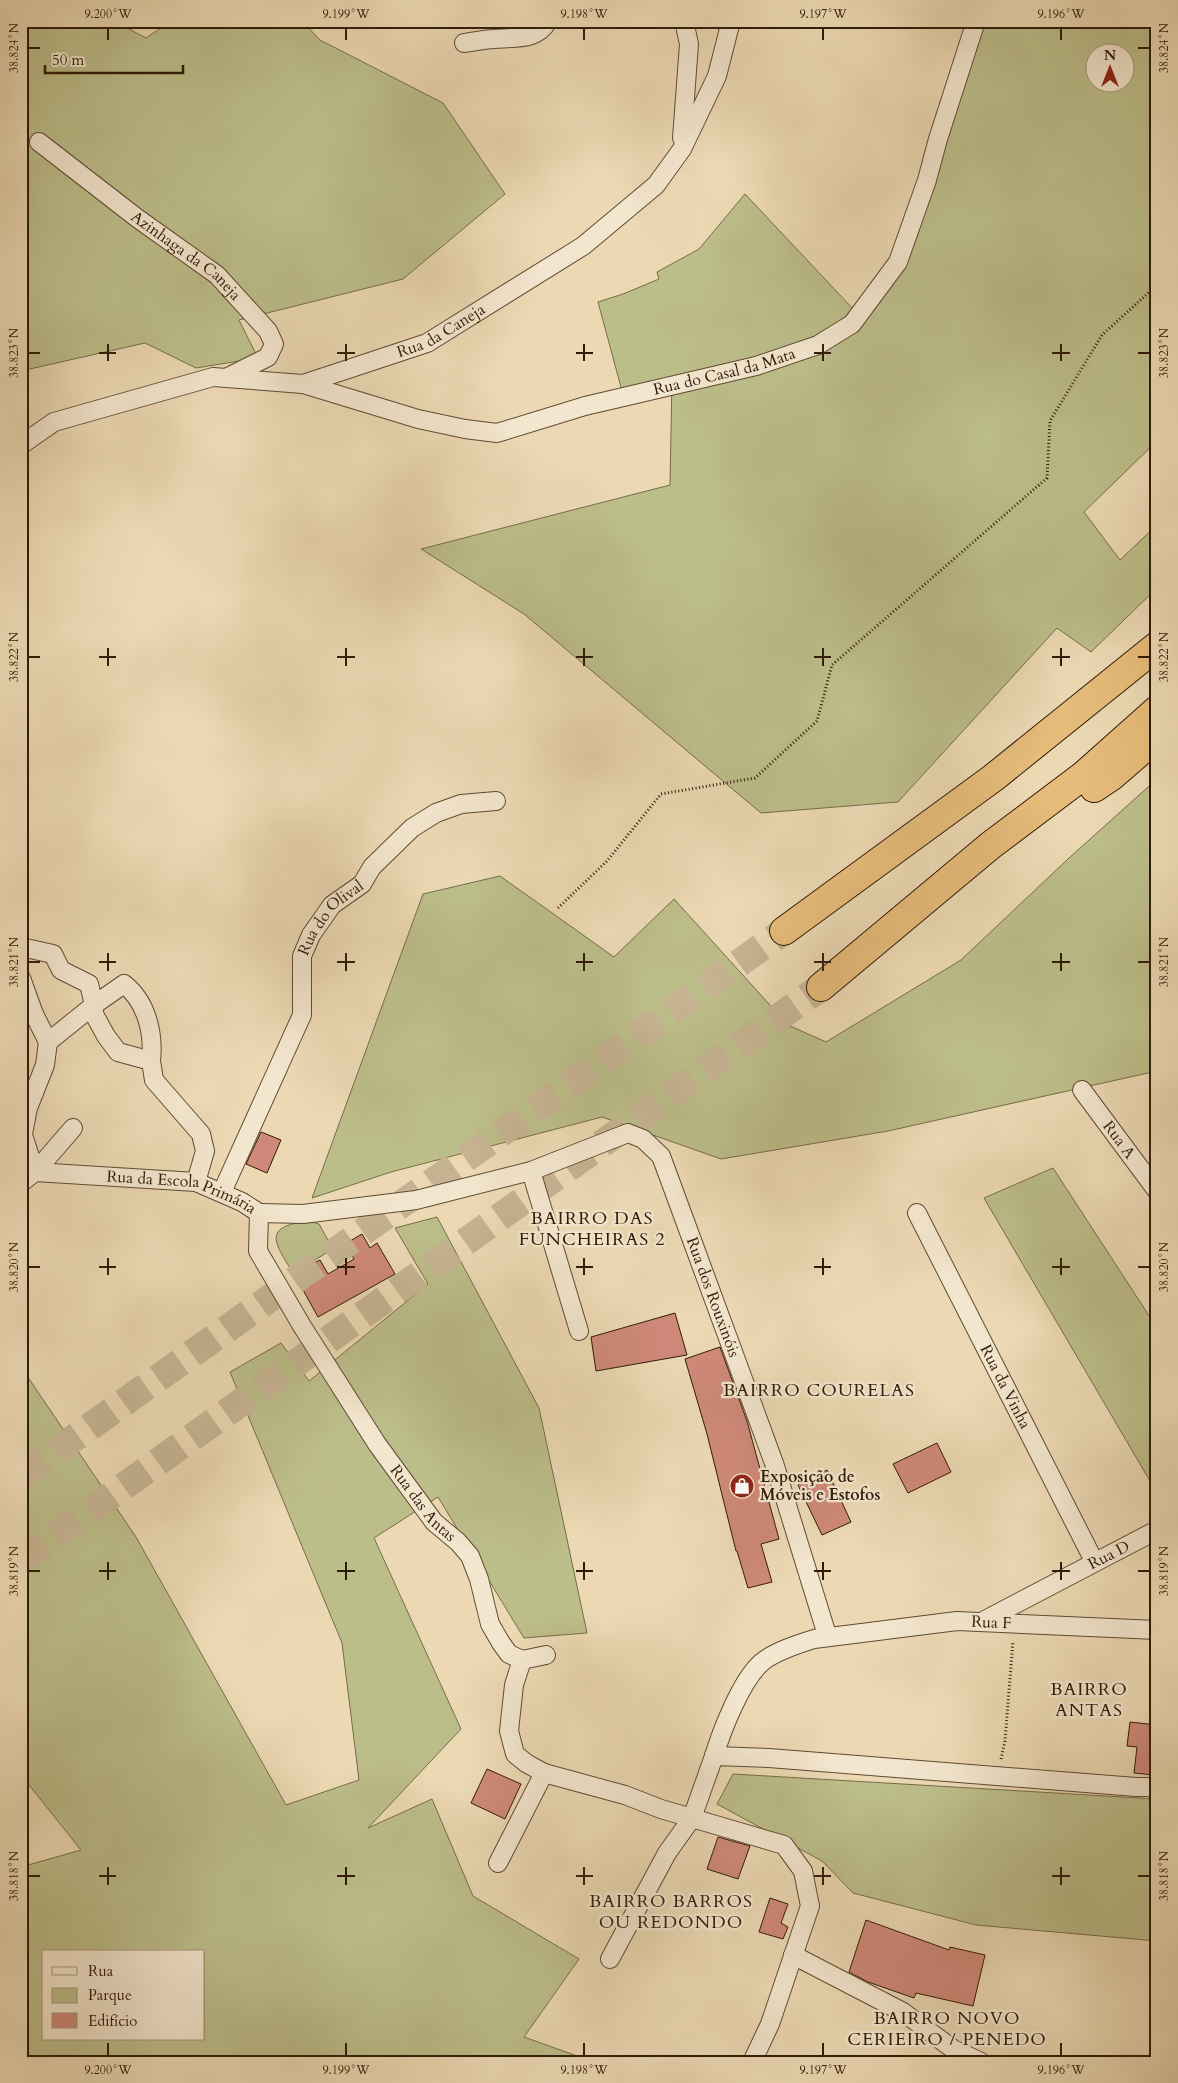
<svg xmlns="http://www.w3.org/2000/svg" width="1178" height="2083" viewBox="0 0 1178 2083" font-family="Cardo,serif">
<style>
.green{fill:#bcbe8a;stroke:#766c49;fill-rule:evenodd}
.building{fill:#cf897a;stroke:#301b08}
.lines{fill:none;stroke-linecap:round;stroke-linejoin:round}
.highway-tunnel{stroke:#c6b392;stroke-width:28;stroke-dasharray:28 14;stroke-linecap:butt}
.street-casing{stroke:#5f4a33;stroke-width:20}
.highway-casing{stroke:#301b08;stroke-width:30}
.path{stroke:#301b08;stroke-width:3;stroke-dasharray:1 2.5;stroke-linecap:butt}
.street{stroke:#f3e6ce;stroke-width:18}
.highway{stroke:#e6bc7a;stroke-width:28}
.ticks{fill:none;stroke:#301b08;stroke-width:2}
.labels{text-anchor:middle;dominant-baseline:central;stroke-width:4.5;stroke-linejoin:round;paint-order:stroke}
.street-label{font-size:16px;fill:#301b08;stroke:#f3e6ce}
.poi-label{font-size:16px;font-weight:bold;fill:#301b08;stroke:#f3e6ce;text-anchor:start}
.neighbourhood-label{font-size:18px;letter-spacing:1px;fill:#301b08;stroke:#f3e6ce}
.neatline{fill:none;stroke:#301b08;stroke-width:2}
.ticks-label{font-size:12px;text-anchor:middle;fill:#301b08}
</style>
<rect width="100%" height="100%" fill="#ecd9b4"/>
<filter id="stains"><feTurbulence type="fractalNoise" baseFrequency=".004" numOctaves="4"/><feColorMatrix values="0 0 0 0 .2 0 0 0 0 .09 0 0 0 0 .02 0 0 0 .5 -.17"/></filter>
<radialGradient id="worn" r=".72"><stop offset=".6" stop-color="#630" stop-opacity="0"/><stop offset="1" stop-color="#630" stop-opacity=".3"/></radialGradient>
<path class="green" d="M21,21h93l32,17 25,-17h131l18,19 123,63 62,91 -102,85 -164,41 19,38 -62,10 -51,-25 -124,28z
M972,21h185v420l-73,71 36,48 37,-35v63l-66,64 -34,-24 -159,174 -137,11 -237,-199 -103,-65 249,-64 2,-107 -50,13 -24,-89 25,-8 36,-15 -2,-7 42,-23 46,-55 109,116 43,-62zM1096,52h30v30h-30z
M1157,779v292l-269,60 -167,28 -119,-42 -211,55 -79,26 111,-304 77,-18 114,81 60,-58 114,126 38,17 135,-82 108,-102z
M1053,1168l104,160v165l-173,-295z
M437,1217l102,191 48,225 -63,5 -86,-141 -64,41 87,191 -93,99 64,-29 41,97 106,63 -55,78 70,25h-573v-195l60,-17 -60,-75v-408l115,170 150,268 73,-25 -17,-137 -112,-271 51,-29 28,38 119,-97 -33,-56zM44,1952h160v87h-160z
M308,1221l11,3 14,25 -40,24c-19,-31 -31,-46 15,-52z
M733,1774l424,25v142l-181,-16 -123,-32 -31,-32 -105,-57z"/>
<path class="building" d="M261,1132l20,8 -14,33 -21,-9z
M362,1234l8,14 7,-5 18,31 -77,43 -15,-27 10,-6 -9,-16 16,-8 8,14 26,-15 -9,-15z
M675,1313l12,42 -91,16 -5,-34z
M720,1347l27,74 32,118 -18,5 11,38 -24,6 -11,-37h-1l-29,-117 -22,-75z
M937,1443l14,29 -43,21 -15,-29z
M827,1470l24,52 -29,13 -24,-50z
M1130,1722l27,3v30l-3,20 -20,-2 3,-26 -10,-1z
M487,1769l34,15 -16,35 -34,-16z
M718,1837l32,9 -12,33 -31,-10z
M770,1898l18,6 -7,19 7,4 -5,12 -24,-7z
M866,1920l83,30 1,-3 35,8 -12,51 -57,-13 -2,5 -46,-16 -19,-10z"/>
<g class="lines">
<path class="highway-tunnel" d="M21,1476l763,-545
M21,1560l800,-573"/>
<defs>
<g id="street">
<path d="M464,43c10,-1 21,-4 31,-4 20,-2 42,2 53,-18"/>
<path d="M682,138l7,-94 -5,-23"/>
<path id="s1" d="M39,142l98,76 80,57 51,56 6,13 -6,13 -40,20"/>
<path id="s2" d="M303,384l115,35 47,10 32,4 88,-27 171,-40 62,-21 34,-21 46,-62 29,-82 11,-41 38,-118"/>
<path id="s3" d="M21,445l33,-23 159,-45 90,7 124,-41 156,-97 73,-61 26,-36 35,-73 14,-55"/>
<path d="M21,947l32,7 8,16 28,14 5,21v9l12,22 12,16 33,9 3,19 47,54 4,17 -9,31"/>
<path d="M21,978l13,36 14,28 -3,23 -17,43 -7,36"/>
<path d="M48,1042l46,-37 30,-21c23,18 30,50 27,77"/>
<path id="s4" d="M1082,1090l75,101"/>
<path id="s5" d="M23,1135l12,37 161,10 46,20 17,11"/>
<path d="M531,1171l48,160"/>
<path d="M21,1183l14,-11 38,-44"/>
<path id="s6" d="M222,1192l80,-177v-59l9,-21 21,-30 30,-21 10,-17 40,-39 24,-15 25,-9 35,-3"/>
<path id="s7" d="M259,1213l44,1 113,-14 115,-29 97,-38 15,6 18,17 113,307 53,172"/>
<path id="s8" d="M259,1213l-1,38 44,75 75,118 57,78 24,20 12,14 9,23 11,45 11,19 8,11 13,6 24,-5"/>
<path id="s9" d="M917,1213l177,348"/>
<path id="s10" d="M983,1621l174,-91"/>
<path d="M522,1660l-8,25 -5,46 6,23 11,9 18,10 81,22 36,14 123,36 19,26 7,35 -40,118 -18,38"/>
<path id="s11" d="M714,1756c8,-26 27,-75 47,-93 12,-11 37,-19 53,-24l143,-18 200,9"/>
<path d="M498,1863l46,-90"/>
<path d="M793,1955l110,57 50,37 28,13"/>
<path d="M610,1959l57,-106 25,-35 22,-62 55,2 367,29h21"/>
</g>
<path id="highway" d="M1094,788l18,-12 45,-39
M784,931l209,-153 164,-132
M821,987l170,-142 93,-70 73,-65"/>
</defs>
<use href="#street" class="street-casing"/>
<use href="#highway" class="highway-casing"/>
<path class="path" d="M558,908l49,-47 54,-67 94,-16 62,-57 15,-56 215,-187 3,-57 52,-86 55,-50
M1001,1759l4,-18 8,-100"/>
<use href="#street" class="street"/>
<use href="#highway" class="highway"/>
</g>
<path class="ticks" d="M108,28v12M346,28v12M584,28v12M823,28v12M1061,28v12M28,48h12M1138,48h12M108,344v17M346,344v17M584,344v17M823,344v17M1061,344v17M28,353h12M99,353h17M337,353h18M576,353h17M814,353h17M1052,353h18M1138,353h12M108,648v18M346,648v18M584,648v18M823,648v18M1061,648v18M28,657h12M99,657h17M337,657h18M576,657h17M814,657h17M1052,657h18M1138,657h12M108,953v18M346,953v18M584,953v18M823,953v18M1061,953v18M28,962h12M99,962h17M337,962h18M576,962h17M814,962h17M1052,962h18M1138,962h12M108,1258v17M346,1258v17M584,1258v17M823,1258v17M1061,1258v17M28,1267h12M99,1267h17M337,1267h18M576,1267h17M814,1267h17M1052,1267h18M1138,1267h12M108,1562v18M346,1562v18M584,1562v18M823,1562v18M1061,1562v18M28,1571h12M99,1571h17M337,1571h18M576,1571h17M814,1571h17M1052,1571h18M1138,1571h12M108,1867v18M346,1867v18M584,1867v18M823,1867v18M1061,1867v18M28,1876h12M99,1876h17M337,1876h18M576,1876h17M814,1876h17M1052,1876h18M1138,1876h12M108,2043v13M346,2043v13M584,2043v13M823,2043v13M1061,2043v13"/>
<defs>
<symbol id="shop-disc" viewBox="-11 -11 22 22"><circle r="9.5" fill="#8f2418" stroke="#f3e6ce"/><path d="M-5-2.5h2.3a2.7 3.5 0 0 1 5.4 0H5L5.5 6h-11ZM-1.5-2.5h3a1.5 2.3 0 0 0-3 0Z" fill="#fff"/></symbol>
</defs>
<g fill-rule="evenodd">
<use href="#shop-disc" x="728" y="1472" width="28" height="28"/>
</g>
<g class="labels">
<g class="street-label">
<text stroke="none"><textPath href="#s1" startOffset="186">Azinhaga da Caneja</textPath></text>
<text stroke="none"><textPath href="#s3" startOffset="444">Rua da Caneja</textPath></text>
<text stroke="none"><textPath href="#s2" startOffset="436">Rua do Casal da Mata</textPath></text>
<text stroke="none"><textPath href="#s6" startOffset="302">Rua do Olival</textPath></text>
<text stroke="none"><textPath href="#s4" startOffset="62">Rua A</textPath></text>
<text stroke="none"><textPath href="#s5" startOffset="188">Rua da Escola Primária</textPath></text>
<text stroke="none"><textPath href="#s7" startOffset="572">Rua dos Rouxinóis</textPath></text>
<text stroke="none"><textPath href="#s9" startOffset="195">Rua da Vinha</textPath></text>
<text stroke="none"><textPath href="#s8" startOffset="340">Rua das Antas</textPath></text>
<text stroke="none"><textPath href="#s10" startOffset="142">Rua D</textPath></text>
<text stroke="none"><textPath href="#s11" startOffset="342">Rua F</textPath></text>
</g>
<g class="poi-label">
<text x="760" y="1477">Exposição de<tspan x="760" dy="18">Móveis e Estofos</tspan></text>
</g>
<g class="neighbourhood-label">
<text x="592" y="1218">BAIRRO DAS<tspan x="592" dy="21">FUNCHEIRAS 2</tspan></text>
<text x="819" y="1390">BAIRRO COURELAS</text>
<text x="1089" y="1689">BAIRRO<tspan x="1089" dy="21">ANTAS</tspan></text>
<text x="671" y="1901">BAIRRO BARROS<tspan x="671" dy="21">OU REDONDO</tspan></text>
<text x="947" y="2018">BAIRRO NOVO<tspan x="947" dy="21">CERIEIRO / PENEDO</tspan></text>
</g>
</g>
<rect width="1178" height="2083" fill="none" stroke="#ecd9b4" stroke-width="55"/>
<rect x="42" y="1950" width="162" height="90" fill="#f3e6ce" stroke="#a5957f"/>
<rect x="52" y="1967" width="25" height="8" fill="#f3e6ce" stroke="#a5957f"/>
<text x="88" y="1976" font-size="15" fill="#301b08">Rua</text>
<rect x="52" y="1988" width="25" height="15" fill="#bcbe8a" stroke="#a5957f"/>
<text x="88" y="2000" font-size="15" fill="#301b08">Parque</text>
<rect x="52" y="2013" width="25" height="15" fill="#cf897a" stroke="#a5957f"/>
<text x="88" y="2026" font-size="15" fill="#301b08">Edifício</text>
<g transform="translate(1110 68)"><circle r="24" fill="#f3e6ce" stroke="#a5957f"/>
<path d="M0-4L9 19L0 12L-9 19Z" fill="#8f2418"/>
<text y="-8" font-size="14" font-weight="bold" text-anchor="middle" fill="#301b08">N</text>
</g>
<path d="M45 65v8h138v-8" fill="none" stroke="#301b08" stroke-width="2.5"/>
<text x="52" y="65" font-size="15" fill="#301b08" stroke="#f3e6ce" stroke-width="4" paint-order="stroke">50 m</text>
<rect x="28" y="28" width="1122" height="2028" class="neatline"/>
<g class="ticks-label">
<text x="108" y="18">9.200°W</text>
<text x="346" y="18">9.199°W</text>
<text x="584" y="18">9.198°W</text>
<text x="823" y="18">9.197°W</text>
<text x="1061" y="18">9.196°W</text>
<text transform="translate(14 48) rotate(-90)" y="4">38.824°N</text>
<text transform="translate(1164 48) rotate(-90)" y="4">38.824°N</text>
<text transform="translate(14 353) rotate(-90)" y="4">38.823°N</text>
<text transform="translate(1164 353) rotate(-90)" y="4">38.823°N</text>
<text transform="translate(14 657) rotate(-90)" y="4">38.822°N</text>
<text transform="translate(1164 657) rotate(-90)" y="4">38.822°N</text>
<text transform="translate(14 962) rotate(-90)" y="4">38.821°N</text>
<text transform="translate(1164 962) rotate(-90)" y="4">38.821°N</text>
<text transform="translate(14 1267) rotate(-90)" y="4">38.820°N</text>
<text transform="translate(1164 1267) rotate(-90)" y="4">38.820°N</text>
<text transform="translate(14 1571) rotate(-90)" y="4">38.819°N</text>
<text transform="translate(1164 1571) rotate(-90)" y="4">38.819°N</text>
<text transform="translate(14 1876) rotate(-90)" y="4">38.818°N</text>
<text transform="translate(1164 1876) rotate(-90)" y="4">38.818°N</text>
<text x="108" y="2074">9.200°W</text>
<text x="346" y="2074">9.199°W</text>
<text x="584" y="2074">9.198°W</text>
<text x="823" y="2074">9.197°W</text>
<text x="1061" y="2074">9.196°W</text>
</g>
<rect width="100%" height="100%" filter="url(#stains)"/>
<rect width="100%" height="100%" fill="url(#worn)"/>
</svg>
